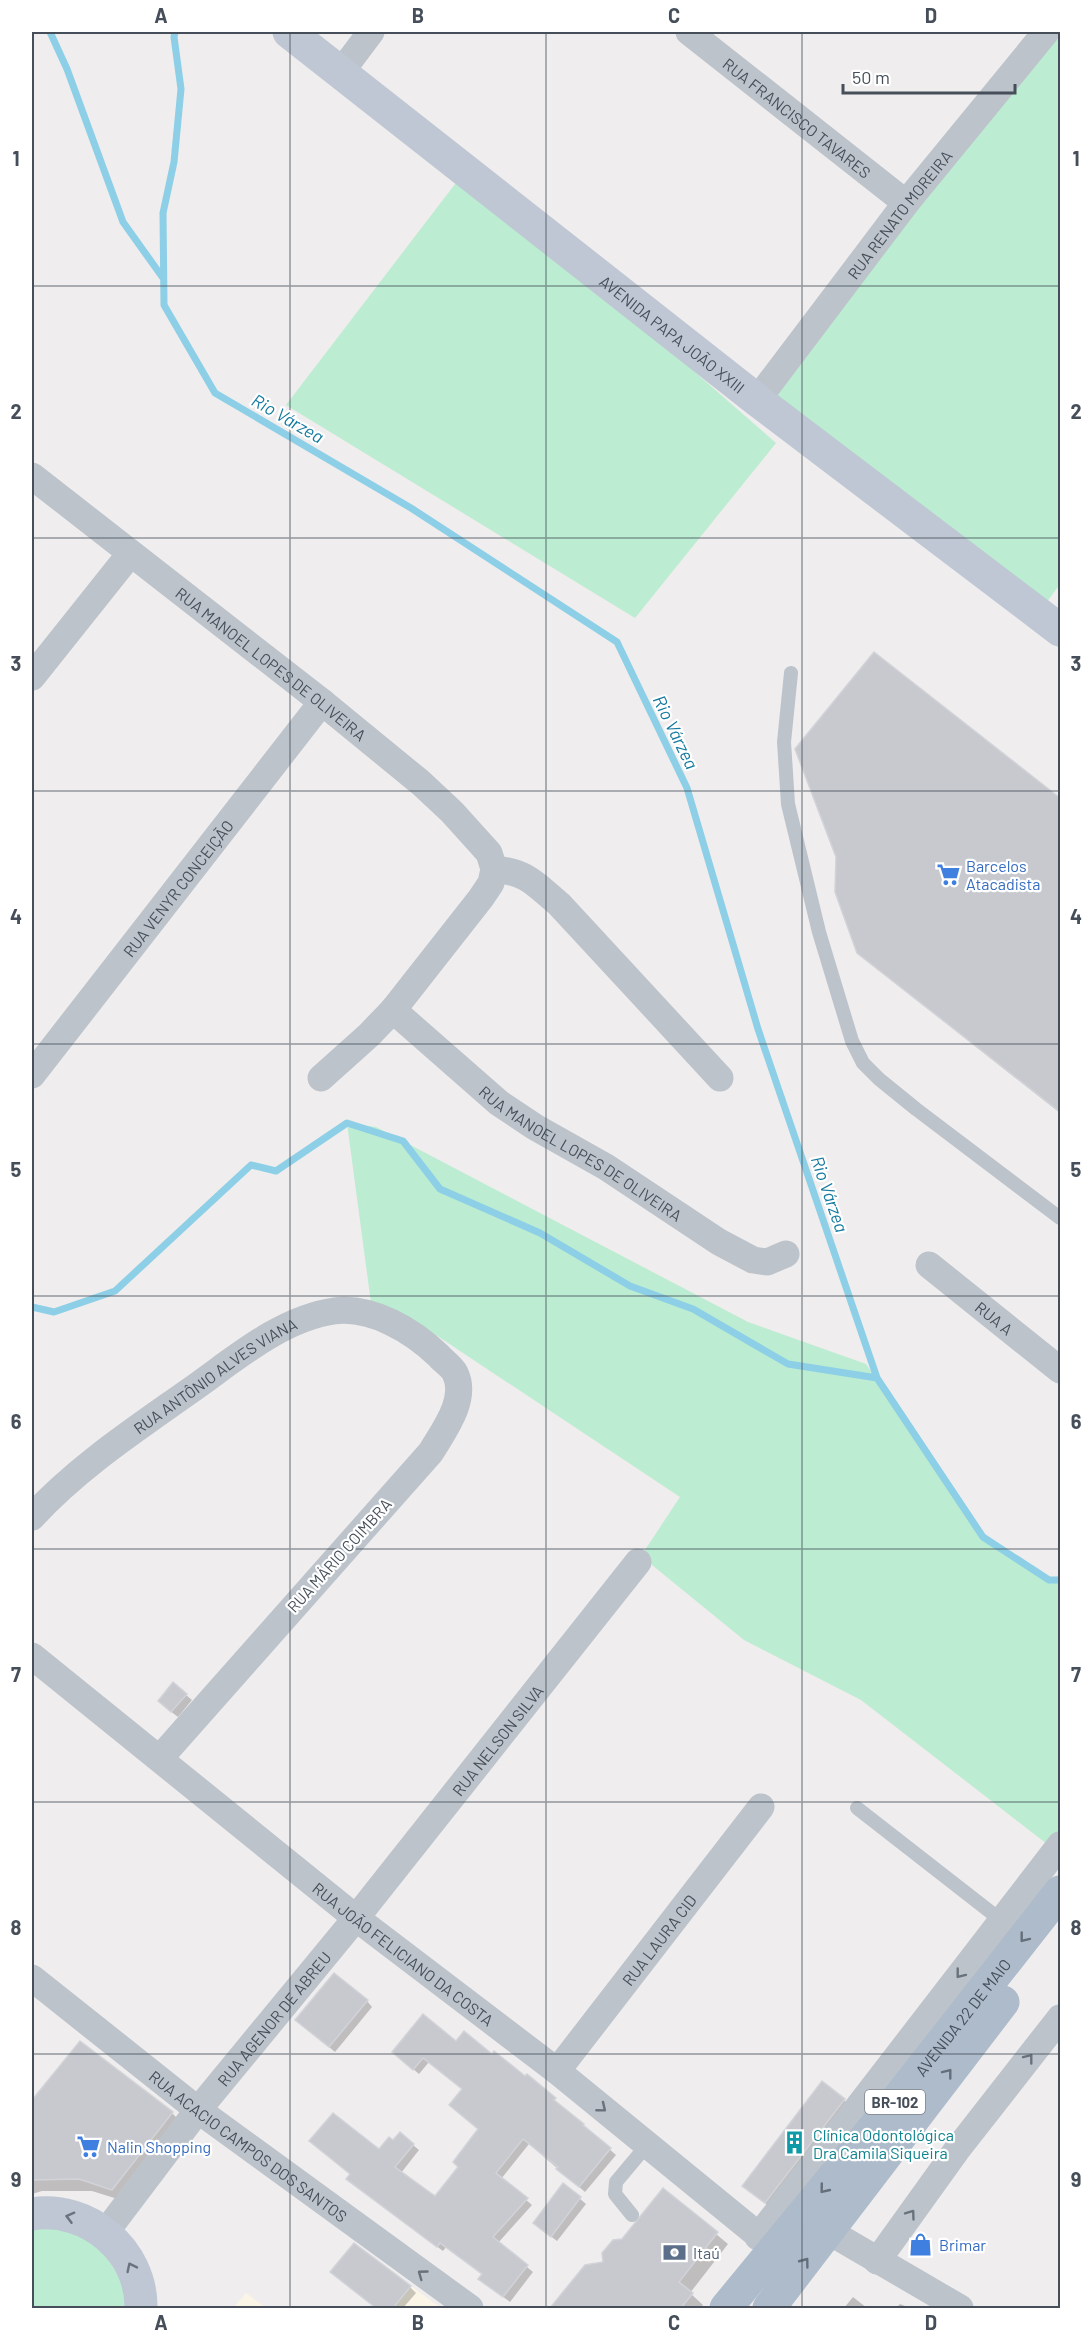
<svg xmlns="http://www.w3.org/2000/svg" width="1092" height="2340" viewBox="0 0 1092 2340" font-family="Barlow,sans-serif">
<style>
.commercial{fill:#faf5e6}
.green{fill:#bcecd1}
.shadow{fill:#0003}
.lines{fill:none;stroke-linecap:round;stroke-linejoin:round}
.stream{stroke:#8ccfe6;stroke-width:7}
.building{fill:#c7c9cf;stroke:#d1d3d8;stroke-width:1.5}
.lane{stroke:#bcc3cb;stroke-width:14}
.street{stroke:#bcc3cb;stroke-width:27}
.secondary{stroke:#bec7d3;stroke-width:33}
.primary{stroke:#adbbcb;stroke-width:33}
.oneway{stroke:#656f7b}
.oneway2{stroke:#69727b}
.oneway3{stroke:#6a737e}
.grid{fill:none;stroke:#464f59;stroke-width:1.5;stroke-opacity:0.55}
.labels{text-anchor:middle;dominant-baseline:central;stroke-width:4.5;stroke-linejoin:round;paint-order:stroke}
.shield{fill:#fff;stroke:#7e848b;stroke-width:1.5}
.shield-label{font-size:15px;font-weight:bold;fill:#464f59}
.street-label{font-size:16px;fill:#464f59;stroke:#fff}
.shop-label{font-size:16px;fill:#366cbe;stroke:#fff;text-anchor:start}
.culture-label{font-size:16px;fill:#0d838f;stroke:#fff;text-anchor:start}
.service-label{font-size:16px;fill:#4e5e75;stroke:#fff;text-anchor:start}
.water-label{font-size:18px;font-style:italic;fill:#147a9f;stroke:#fff}
.neatline{fill:none;stroke:#464f59;stroke-width:2}
.grid-label{font-size:20px;text-anchor:middle;font-weight:bold;fill:#464f59}
</style>
<rect width="100%" height="100%" fill="#efeded"/>
<path class="commercial" d="M411,2286l30,22h-48z
M246,2293l20,15h-33z"/>
<path class="green" d="M1043,32h17v552l-19,26 -284,-210z
M465,171l311,272 -141,175 -349,-213z
M347,1123l29,4 372,195 118,42 117,173 66,43h11v274l-199,-154 -117,-60 -103,-84 39,-59 -244,-162 -65,-32z
M32,2216l55,9 51,83h-106z"/>
<path class="shadow" d="M874,654l186,146v313l-189,-149 -13,-12z
M173,1684l19,16 -14,17 -13,-10z
M367,2001l5,6 -37,45 -32,-27z
M81,2043l91,70 12,12 -60,76 -32,-10h-50l-10,3v-92z
M456,2043l36,13 33,22 2,-2 89,79 -31,37 -56,-48 -28,35 31,26 -34,38 35,29 -23,30 -24,-18 -3,-9 -37,-28 -3,4 -89,-67 25,-33 15,-9 19,3 6,5 -18,23 34,25 25,-31 20,-37 -16,-40 -35,-28 -10,12 -20,-17z
M844,2100l8,8 -78,102 -21,-16z
M564,2185l22,19 -29,37 -17,-13z
M663,2190l65,54 -38,49 13,12 -3,3h-148l33,-41 19,-4z
M338,2278l72,9 6,6 -13,15h-26z
M853,2297l14,11h-23z
M900,2304l10,4h-14z"/>
<g class="lines">
<path class="stream" d="M50,32l17,37 56,153 40,56
M175,32l-1,5 7,52 -7,73 -11,51 1,92 51,88 196,115 206,134 70,146 71,241 119,349 106,159 66,43h11
M32,1307l22,5 61,-21 136,-126 25,6 71,-48 56,18 37,48 100,44 90,53 63,23 95,55 89,14"/>
</g>
<path class="building" d="M874,652l186,146v314l-203,-159 -22,-61 1,-35 -41,-108z
M173,1682l14,12 -16,18 -13,-11z
M334,1973l34,27 -39,47 -34,-27z
M423,2014l33,27 8,-10 28,23 2,-3 31,25 2,-2 29,24 -2,2 30,24 -1,1 28,23 -32,39 -23,-18 2,-2 -35,-28 -27,34 32,25 -35,39 35,28 -25,32 -25,-18 4,-5 -42,-31 -3,4 -91,-68 4,-5 -41,-33 24,-28 46,36 10,-12 4,3 7,-8 14,12 -19,23 40,29 23,-29 -5,-5 25,-33 -29,-24 13,-16 -39,-31 -10,12 -21,-18z
M80,2041l93,71 -61,78 -33,-11 -47,1v-80z
M822,2081l23,18 -80,104 -23,-17z
M563,2183l18,14 -30,40 -18,-14z
M663,2188l55,44 -39,50 14,11 -12,15h-131l35,-43 18,-3 -1,-9 11,-13 9,-1z
M354,2243l57,43 -18,22h-17l-46,-36z"/>
<g class="lines">
<path class="lane" d="M791,673l-7,69 4,62 31,128 33,109 11,22 16,16 37,30 144,109
M857,1808l145,113
M632,2215l-17,-21 1,-12 31,-37"/>
<g class="street">
<path id="s1" d="M689,32l217,171"/>
<path d="M341,72l30,-40"/>
<path id="s2" d="M757,400l149,-197 140,-171"/>
<path id="s3" d="M32,476l290,226 99,81 31,29 37,41 5,16 -3,14 -10,15 -88,112 -24,25 -48,43"/>
<path d="M32,677l98,-123"/>
<path d="M494,869c33,3 41,15 65,35l161,174"/>
<path id="s4" d="M393,1010l106,93 36,24 71,40 113,75 34,18 14,2 19,-8"/>
<path id="s5" d="M32,1075l290,-373"/>
<path id="s6" d="M929,1265l131,105"/>
<path id="s7" d="M32,1517c46,-50 104,-88 159,-127 43,-30 89,-71 143,-79 38,-5 79,20 105,45 4,5 13,11 16,17 13,26 -11,57 -24,79l-271,306"/>
<path id="s8" d="M32,1656l324,262 201,153 218,178"/>
<path id="s9" d="M32,1978l166,132 272,198"/>
<path id="s10" d="M557,2071l204,-264"/>
<path d="M828,2231l132,77"/>
<path id="s11" d="M105,2233l93,-123 158,-192 282,-356"/>
<path d="M758,2237l302,-392"/>
<path d="M877,2261l79,-110 104,-133"/>
</g>
<g class="secondary">
<path id="s12" d="M289,32l468,368 303,230"/>
<path d="M32,2214c56,-9 110,37 109,94"/>
</g>
<g class="primary">
<path id="s13" d="M726,2308l171,-208 163,-208"/>
<path d="M769,2308l234,-306"/>
</g>
</g>
<defs><path id="oneway-chevron" d="M-2-3.5L2.5 0L-2 3.5" fill="none" stroke-width="1.6" stroke-linecap="round" stroke-linejoin="round" transform="scale(1.5)"/></defs>
<g class="oneway">
<use href="#oneway-chevron" transform="translate(1024 1938) rotate(128)"/>
<use href="#oneway-chevron" transform="translate(948 2073) rotate(-52)"/>
<use href="#oneway-chevron" transform="translate(824 2189) rotate(129)"/>
<use href="#oneway-chevron" transform="translate(805 2262) rotate(-53)"/>
</g>
<g class="oneway2">
<use href="#oneway-chevron" transform="translate(960 1974) rotate(128)"/>
<use href="#oneway-chevron" transform="translate(1029 2058) rotate(-52)"/>
<use href="#oneway-chevron" transform="translate(602 2108) rotate(39)"/>
<use href="#oneway-chevron" transform="translate(911 2214) rotate(-54)"/>
<use href="#oneway-chevron" transform="translate(422 2274) rotate(-144)"/>
</g>
<g class="oneway3">
<use href="#oneway-chevron" transform="translate(70 2217) rotate(-165)"/>
<use href="#oneway-chevron" transform="translate(131 2267) rotate(-116)"/>
</g>
<path class="grid" d="M290,32v2276M546,32v2276M802,32v2276M32,286h1028M32,538h1028M32,791h1028M32,1044h1028M32,1296h1028M32,1549h1028M32,1802h1028M32,2054h1028"/>
<defs>
<symbol id="supermarket-bare" viewBox="-9 -9 18 18"><path d="M-6-5.5h2.5l.6 2H6L4.5 2H-2.5L-4.4-4H-6ZM-1.5 3.2a1.3 1.3 0 1 0 .1 0ZM3 3.2a1.3 1.3 0 1 0 .1 0Z" fill="#3f7fe0" stroke="#fff" stroke-width="2.5" paint-order="stroke"/></symbol>
<symbol id="building-bare" viewBox="-9 -9 18 18"><path d="M-4-6H4V6H1V3H-1V6H-4ZM-2.5-4.3h1.7v1.8h-1.7ZM.8-4.3h1.7v1.8H.8ZM-2.5-1h1.7V.8h-1.7ZM.8-1h1.7V.8H.8Z" fill="#0f9aa8" stroke="#fff" stroke-width="2.5" paint-order="stroke"/></symbol>
<symbol id="shop-bare" viewBox="-9 -9 18 18"><path d="M-5-2.5h2.3a2.7 3.5 0 0 1 5.4 0H5L5.5 6h-11ZM-1.5-2.5h3a1.5 2.3 0 0 0-3 0Z" fill="#3f7fe0" stroke="#fff" stroke-width="2.5" paint-order="stroke"/></symbol>
<symbol id="bank-bare" viewBox="-9 -9 18 18"><path d="M-6-4H6V4H-6ZM0-2.3a2.3 2.3 0 1 0 0 4.6a2.3 2.3 0 1 0 0-4.6Z" fill="#5c6f8a" stroke="#fff" stroke-width="2.5" paint-order="stroke"/></symbol>
</defs>
<g fill-rule="evenodd">
<use href="#supermarket-bare" x="932" y="858" width="33" height="33"/>
<use href="#building-bare" x="778" y="2126" width="33" height="33"/>
<use href="#supermarket-bare" x="72" y="2130" width="33" height="33"/>
<use href="#shop-bare" x="904" y="2228" width="33" height="33"/>
<use href="#bank-bare" x="658" y="2236" width="33" height="33"/>
</g>
<g class="labels">
<rect class="shield" x="865" y="2090" width="60" height="24" rx="4.5"/>
<g class="shield-label">
<text x="895" y="2102">BR-102</text>
</g>
<g class="street-label">
<text stroke="none"><textPath href="#s1" startOffset="138">RUA FRANCISCO TAVARES</textPath></text>
<text stroke="none"><textPath href="#s2" startOffset="234">RUA RENATO MOREIRA</textPath></text>
<text stroke="none"><textPath href="#s12" startOffset="488">AVENIDA PAPA JOÃO XXIII</textPath></text>
<text stroke="none"><textPath href="#s3" startOffset="304">RUA MANOEL LOPES DE OLIVEIRA</textPath></text>
<text stroke="none"><textPath href="#s5" startOffset="237">RUA VENYR CONCEIÇÃO</textPath></text>
<text stroke="none"><textPath href="#s4" startOffset="237">RUA MANOEL LOPES DE OLIVEIRA</textPath></text>
<text stroke="none"><textPath href="#s6" startOffset="84">RUA A</textPath></text>
<text stroke="none"><textPath href="#s7" startOffset="232">RUA ANTÔNIO ALVES VIANA</textPath></text>
<text transform="translate(339 1555) rotate(-48)">RUA MÁRIO COIMBRA</text>
<text stroke="none"><textPath href="#s11" startOffset="630">RUA NELSON SILVA</textPath></text>
<text stroke="none"><textPath href="#s10" startOffset="166">RUA LAURA CID</textPath></text>
<text stroke="none"><textPath href="#s8" startOffset="476">RUA JOÃO FELICIANO DA COSTA</textPath></text>
<text stroke="none"><textPath href="#s13" startOffset="375">AVENIDA 22 DE MAIO</textPath></text>
<text stroke="none"><textPath href="#s11" startOffset="273">RUA AGENOR DE ABREU</textPath></text>
<text stroke="none"><textPath href="#s9" startOffset="274">RUA ACACIO CAMPOS DOS SANTOS</textPath></text>
</g>
<g class="shop-label">
<text x="966" y="865">Barcelos<tspan x="966" dy="18">Atacadista</tspan></text>
<text x="107" y="2146">Nalin Shopping</text>
<text x="939" y="2244">Brimar</text>
</g>
<g class="culture-label">
<text x="813" y="2134">Clínica Odontológica<tspan x="813" dy="18">Dra Camila Siqueira</tspan></text>
</g>
<g class="service-label">
<text x="693" y="2252">Itaú</text>
</g>
<g class="water-label">
<text transform="translate(288 418) rotate(30)">Rio Várzea</text>
<text transform="translate(676 732) rotate(64)">Rio Várzea</text>
<text transform="translate(830 1194) rotate(71)">Rio Várzea</text>
</g>
</g>
<rect width="1092" height="2340" fill="none" stroke="#ffffff" stroke-width="66"/>
<path d="M843 84v9h172v-9" fill="none" stroke="#464f59" stroke-width="3"/>
<text x="852" y="84" font-size="18" fill="#464f59" stroke="#ffffff" stroke-width="4.5" paint-order="stroke">50 m</text>
<rect x="33" y="33" width="1026" height="2274" class="neatline"/>
<g class="grid-label">
<text x="161" y="23">A</text>
<text x="418" y="23">B</text>
<text x="674" y="23">C</text>
<text x="931" y="23">D</text>
<text x="16" y="166">1</text>
<text x="1076" y="166">1</text>
<text x="16" y="419">2</text>
<text x="1076" y="419">2</text>
<text x="16" y="671">3</text>
<text x="1076" y="671">3</text>
<text x="16" y="924">4</text>
<text x="1076" y="924">4</text>
<text x="16" y="1177">5</text>
<text x="1076" y="1177">5</text>
<text x="16" y="1429">6</text>
<text x="1076" y="1429">6</text>
<text x="16" y="1682">7</text>
<text x="1076" y="1682">7</text>
<text x="16" y="1935">8</text>
<text x="1076" y="1935">8</text>
<text x="16" y="2187">9</text>
<text x="1076" y="2187">9</text>
<text x="161" y="2330">A</text>
<text x="418" y="2330">B</text>
<text x="674" y="2330">C</text>
<text x="931" y="2330">D</text>
</g>
</svg>
